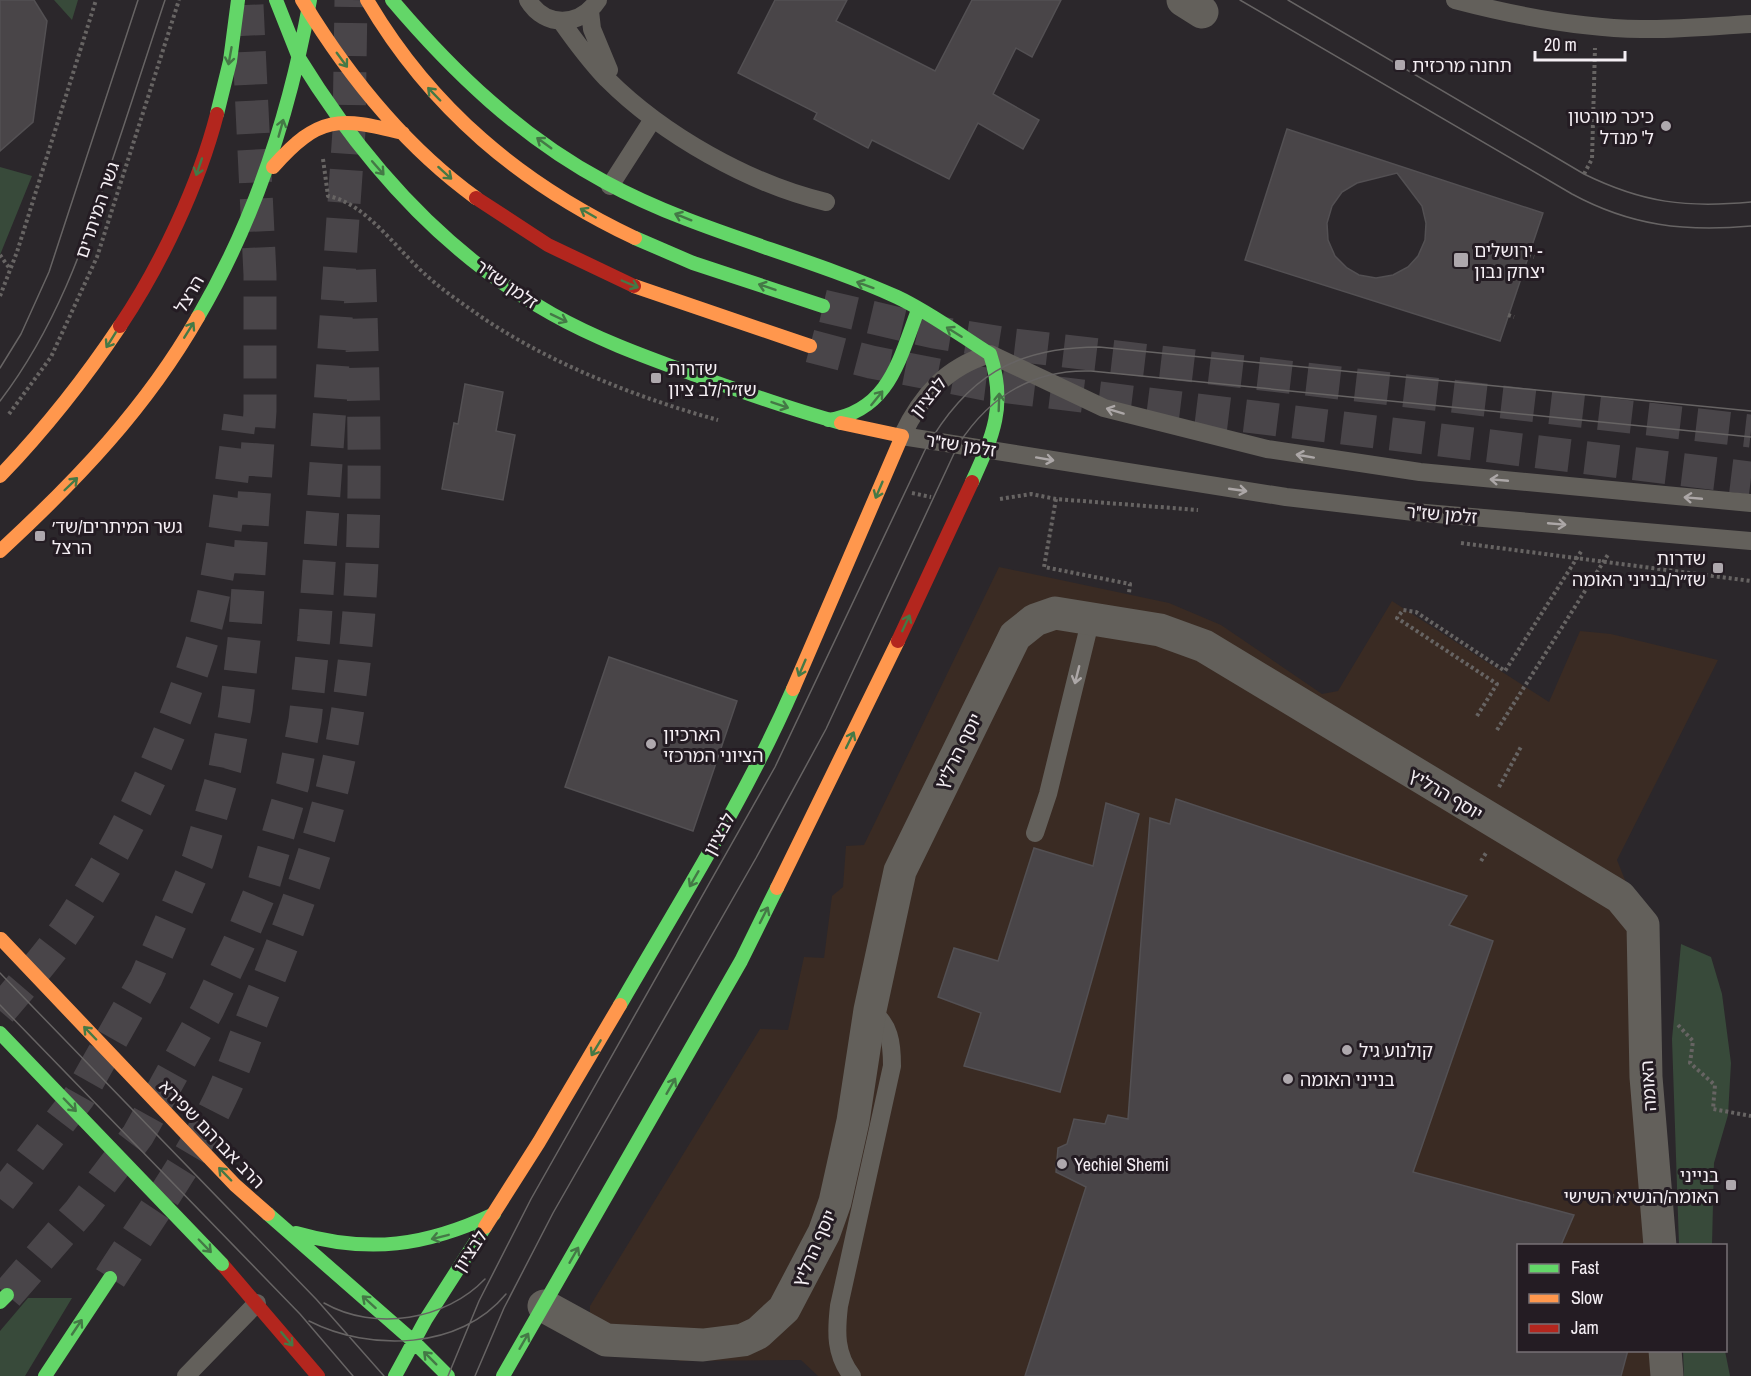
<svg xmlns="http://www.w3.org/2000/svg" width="1751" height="1376" viewBox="0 0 1751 1376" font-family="'Archivo Narrow','Noto Sans Hebrew',sans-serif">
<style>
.commercial{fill:#3a2b23}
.green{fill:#384a3a}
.building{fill:#494548;stroke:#535053;stroke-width:1.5;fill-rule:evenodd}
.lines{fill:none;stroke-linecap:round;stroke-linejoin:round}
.secondary-tunnel{stroke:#494549;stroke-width:33;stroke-dasharray:33 16;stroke-linecap:butt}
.highway-tunnel{stroke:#494549;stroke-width:33;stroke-dasharray:33 16;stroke-linecap:butt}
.path{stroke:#676463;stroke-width:4;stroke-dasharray:3 3;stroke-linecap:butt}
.lane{stroke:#63605b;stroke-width:18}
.street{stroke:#63605b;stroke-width:33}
.fast{stroke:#63d668;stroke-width:14}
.slow{stroke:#ff974d;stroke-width:14}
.jam{stroke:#b3261e;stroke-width:14}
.tram{stroke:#676464;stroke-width:1.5}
.fast-bridge{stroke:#63d668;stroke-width:14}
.slow-bridge{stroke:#ff974d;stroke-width:14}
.oneway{stroke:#447946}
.oneway2{stroke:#aca7a7}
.poi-dot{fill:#aea8ad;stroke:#241c23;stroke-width:2}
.labels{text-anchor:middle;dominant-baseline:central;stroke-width:6;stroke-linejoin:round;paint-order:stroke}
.poi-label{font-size:18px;fill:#f4eef3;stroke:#241c23;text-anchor:start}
.street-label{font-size:18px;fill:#f4eef3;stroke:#241c23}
</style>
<rect width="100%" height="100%" fill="#2b272b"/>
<path class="commercial" d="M999,567l170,36 52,22 101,69 16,-3 54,-90 157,101 31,-71 31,3 107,26 -101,200 26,65 17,320 -142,1v104l147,1 1,25h-848l-17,-16 -121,1 -90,-43v-12l170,-277 28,1 16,-73 20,1 8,-62 11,-9 3,-41 18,-1z"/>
<path class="green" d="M54,0h24l-6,20z
M0,167l32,9 -32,79z
M1681,944l30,13 11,37 9,69 -3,52 -14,48 -2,82h-33l-7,-206z
M28,1298h44l-47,78h-25v-45z
M1683,1351h42l5,25h-46z"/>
<path class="building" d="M0,0h34l13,21 -14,101 -33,29z
M775,0h72l-11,21 99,50 37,-71h89l-29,57 -16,-9 -23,46 46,26 -16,29 -45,-26 -29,56 -77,-39 -4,8 -54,-29 3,-6 -79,-40z
M1287,129l256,84 -43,128 -255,-81zM1397,173l25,33 4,17 -1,17 -7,16 -10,11 -15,8 -17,3 -17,-3 -12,-7 -12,-12 -7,-16 -1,-17 5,-17 10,-14 15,-9z
M465,384l38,8 -7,39 19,4 -12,65 -61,-11 12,-66 4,1z
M609,657l128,44 -44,130 -128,-44z
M1176,799l291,97 -18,29 44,16 -80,231 161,43 -13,30h-43v105h110l-7,26h-596l61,-189 -30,-15 2,-24 9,-4 7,-25 31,5 3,-9 20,4 22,-301 20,6z
M1106,803l33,11 -79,278 -96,-26 17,-53 -43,-16 16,-49 44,13 36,-113 59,18z"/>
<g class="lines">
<path class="secondary-tunnel" d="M823,306l111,26 80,13 737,86
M810,346l61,16 114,22 766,94"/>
<path class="highway-tunnel" d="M0,1011c23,-27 48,-55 68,-84 55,-83 98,-175 129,-270 25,-77 32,-161 43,-241
M0,1199l79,-102 67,-119 52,-118 27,-92 11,-59 9,-78 15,-220v-136l-13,-270
M110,1278c37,-58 80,-116 110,-179 13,-27 23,-56 34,-84 35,-84 68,-172 86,-261 32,-163 25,-330 19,-494
M7,1295l73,-84 58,-76 70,-126 31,-66 25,-60 29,-99 12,-64 9,-83 35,-506 2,-131"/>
<path class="path" d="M323,159l5,37c38,7 69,54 98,79 14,13 31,25 47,36 68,49 164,87 245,109
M1584,174l8,-15 3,-111
M0,255l10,14
M1528,255l6,2
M0,296l17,-44 79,-252
M1508,315l6,2
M9,414l42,-57 46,-100 82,-257
M912,493l19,4
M1000,499l31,-5 25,5 142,11
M1056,499l-12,68 86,17 -1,9
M1461,543l290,38
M1477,716l20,-32 -100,-66 6,-8 13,2 89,59 77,-121
M1497,730l112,-177
M1499,787l23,-42
M1481,861l5,-8
M1678,1025l15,16 -3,22 25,22 -2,24 38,7
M1611,1196h14"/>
<path class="lane" d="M528,0c17,28 52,27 70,0
M1455,0c61,16 123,28 186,29 36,1 73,-3 110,-5
M590,11l2,18 17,41
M561,21c14,20 29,40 46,58 56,56 143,105 219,123
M610,186l43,-67
M1751,503l-331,-31 -153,-23 -163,-41 -114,-54c-44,13 -69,42 -88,82l384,61 128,15 337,29
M1035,833l13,-39 43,-176
M186,1376l71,-73
M852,1376c-17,-22 -16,-44 -13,-70l53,-240c0,-23 -2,-42 -22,-56"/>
<path class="street" d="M1183,0l19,12
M544,1306l62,34 97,5 40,-5 15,-7 26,-24 40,-76 11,-31 18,-81 17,-111 30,-139 115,-235 20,-16 20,-7 105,17 44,16 416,251 23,28 3,152 14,169
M1665,1350l2,26"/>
<path class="fast" d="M276,0l23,58
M392,0c61,72 129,137 213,182 92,50 197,72 292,115 32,15 63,38 93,57 17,51 3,82 -18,128
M299,58c64,104 145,196 253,256 46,26 97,44 146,62 47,17 95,34 143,47
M217,114l13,-53 8,-61
M635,238l58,25 130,43
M198,317c58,-99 92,-204 112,-317
M828,420c61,-9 71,-60 90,-110
M620,1005c60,-104 125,-206 173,-316
M268,1214l144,126 36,36
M296,1233c73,21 130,13 198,-19
M0,1302l7,-7
M45,1376l65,-98
M395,1376l31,-57 59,-92
M503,1376l238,-415 36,-73"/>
<path class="slow" d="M302,0c46,76 101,145 174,198
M367,0c64,109 154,184 268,238
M273,167c46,-52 66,-50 130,-34
M634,286l176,60
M0,476c45,-47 84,-96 120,-150
M0,551c77,-71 146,-143 198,-234
M793,689l109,-253 -61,-13
M777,888l121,-247
M485,1227l54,-85 81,-137"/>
<path class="jam" d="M476,198l72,47 86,41
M120,326c41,-61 79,-142 97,-212
M898,641l74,-159
M222,1264l96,112"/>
<path class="tram" d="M1240,0l332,194c59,32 113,38 179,32
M1288,0l296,174c59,29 102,34 167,28
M0,368l21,-34 28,-62 89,-272
M0,401c55,-72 84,-154 112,-240 18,-53 35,-107 53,-161
M0,973l316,326 68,77
M0,1005l300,309 53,62
M324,1303c51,29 122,17 161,-24
M309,1321c61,31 151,29 197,-27
M448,1376l31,-75 52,-102 244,-432 150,-317c41,-73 90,-103 174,-103l652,64
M475,1376l29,-68 49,-95 203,-355 70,-129 132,-284c31,-48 75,-76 133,-74l660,66"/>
<path class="fast-bridge" d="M0,1033l222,231"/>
<path class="slow-bridge" d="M1,939l234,246 33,29"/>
</g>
<defs><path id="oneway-shaft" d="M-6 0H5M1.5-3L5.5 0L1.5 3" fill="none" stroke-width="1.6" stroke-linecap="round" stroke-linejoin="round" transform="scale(1.5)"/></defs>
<g class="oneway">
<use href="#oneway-shaft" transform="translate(230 56) rotate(100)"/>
<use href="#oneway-shaft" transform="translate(342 60) rotate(54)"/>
<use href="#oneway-shaft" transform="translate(434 94) rotate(-134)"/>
<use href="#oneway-shaft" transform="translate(281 128) rotate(-74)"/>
<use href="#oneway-shaft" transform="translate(544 143) rotate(-144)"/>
<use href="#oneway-shaft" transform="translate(199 167) rotate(109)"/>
<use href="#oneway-shaft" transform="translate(378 168) rotate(49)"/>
<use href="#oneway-shaft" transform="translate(445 173) rotate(42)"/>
<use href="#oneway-shaft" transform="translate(588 213) rotate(-150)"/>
<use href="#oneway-shaft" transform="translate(683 217) rotate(-158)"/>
<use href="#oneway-shaft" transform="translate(630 284) rotate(23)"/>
<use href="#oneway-shaft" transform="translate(865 285) rotate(-160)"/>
<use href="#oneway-shaft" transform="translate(767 287) rotate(-161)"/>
<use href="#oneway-shaft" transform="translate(559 318) rotate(26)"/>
<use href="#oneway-shaft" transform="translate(189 330) rotate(-58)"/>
<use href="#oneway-shaft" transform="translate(954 332) rotate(-148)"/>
<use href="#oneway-shaft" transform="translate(111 340) rotate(122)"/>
<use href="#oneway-shaft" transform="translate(877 398) rotate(-51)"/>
<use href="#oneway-shaft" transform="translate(999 402) rotate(-88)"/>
<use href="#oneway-shaft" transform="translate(780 405) rotate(19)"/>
<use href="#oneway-shaft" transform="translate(71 484) rotate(-44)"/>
<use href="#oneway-shaft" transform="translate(879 490) rotate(113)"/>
<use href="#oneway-shaft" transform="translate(906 623) rotate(-65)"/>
<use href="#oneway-shaft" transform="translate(802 668) rotate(113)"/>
<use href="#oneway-shaft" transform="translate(850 740) rotate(-64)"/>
<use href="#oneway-shaft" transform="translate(694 879) rotate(120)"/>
<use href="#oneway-shaft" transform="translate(764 915) rotate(-63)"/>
<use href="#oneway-shaft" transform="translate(90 1033) rotate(-134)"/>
<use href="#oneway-shaft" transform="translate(596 1048) rotate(121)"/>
<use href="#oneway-shaft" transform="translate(671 1086) rotate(-60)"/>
<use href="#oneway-shaft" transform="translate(70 1105) rotate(46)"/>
<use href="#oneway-shaft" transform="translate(225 1174) rotate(-134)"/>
<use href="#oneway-shaft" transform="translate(440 1237) rotate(166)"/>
<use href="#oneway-shaft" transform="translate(205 1246) rotate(46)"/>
<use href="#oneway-shaft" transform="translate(574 1255) rotate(-60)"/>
<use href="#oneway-shaft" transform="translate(369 1302) rotate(-138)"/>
<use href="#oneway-shaft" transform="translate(77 1327) rotate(-56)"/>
<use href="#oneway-shaft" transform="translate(287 1339) rotate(50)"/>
<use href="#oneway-shaft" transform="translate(524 1341) rotate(-60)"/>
<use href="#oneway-shaft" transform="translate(430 1358) rotate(-135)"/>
</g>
<g class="oneway2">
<use href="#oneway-shaft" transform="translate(1115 411) rotate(-163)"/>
<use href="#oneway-shaft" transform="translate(1305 456) rotate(-170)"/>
<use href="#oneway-shaft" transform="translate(1045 459) rotate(10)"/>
<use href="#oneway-shaft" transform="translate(1499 480) rotate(-175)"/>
<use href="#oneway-shaft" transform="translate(1238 490) rotate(8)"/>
<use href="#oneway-shaft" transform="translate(1693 498) rotate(-175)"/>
<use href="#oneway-shaft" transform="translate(1557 524) rotate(5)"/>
<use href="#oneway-shaft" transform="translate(1077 675) rotate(104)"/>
</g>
<g class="poi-dot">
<rect x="1394" y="59" width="12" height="12" rx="3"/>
<circle cx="1666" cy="126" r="6"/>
<rect x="1453" y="252" width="16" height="16" rx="3"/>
<rect x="650" y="372" width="12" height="12" rx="3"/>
<rect x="34" y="530" width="12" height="12" rx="3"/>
<rect x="1712" y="562" width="12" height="12" rx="3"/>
<circle cx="651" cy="744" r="6"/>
<circle cx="1347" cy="1050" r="6"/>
<circle cx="1288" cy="1079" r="6"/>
<circle cx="1062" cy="1164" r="6"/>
<rect x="1725" y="1179" width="12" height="12" rx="3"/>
</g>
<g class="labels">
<g class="poi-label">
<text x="1412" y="65">תחנה מרכזית</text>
<text x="1654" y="116" text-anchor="end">כיכר מורטון<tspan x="1654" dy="21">ל' מנדל</tspan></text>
<text x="1474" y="250">ירושלים -<tspan x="1474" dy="21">יצחק נבון</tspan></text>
<text x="668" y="368">שדרות<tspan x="668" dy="21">שז״ר/לב ציון</tspan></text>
<text x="52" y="526">גשר המיתרים/שד׳<tspan x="52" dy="21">הרצל</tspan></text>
<text x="1706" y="558" text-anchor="end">שדרות<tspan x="1706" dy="21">שז״ר/בנייני האומה</tspan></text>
<text x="663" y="734">הארכיון<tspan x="663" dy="21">הציוני המרכזי</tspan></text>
<text x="1359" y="1050">קולנוע גיל</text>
<text x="1300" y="1079">בנייני האומה</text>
<text x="1074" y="1164">Yechiel Shemi</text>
<text x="1719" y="1175" text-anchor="end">בנייני<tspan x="1719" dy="21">האומה/הנשיא השישי</tspan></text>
</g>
<g class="street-label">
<text transform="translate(97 210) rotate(-71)">גשר המיתרים</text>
<text transform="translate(507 284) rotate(35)">זלמן שז"ר</text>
<text transform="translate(189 294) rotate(-60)">הרצל</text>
<text transform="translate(928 397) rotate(-51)">לבציון</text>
<text transform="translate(961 445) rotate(9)">זלמן שז"ר</text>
<text transform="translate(1442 514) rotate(5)">זלמן שז"ר</text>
<text transform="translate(958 751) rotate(-63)">יוסף הרליץ</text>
<text transform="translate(1446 794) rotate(31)">יוסף הרליץ</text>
<text transform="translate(719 834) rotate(-61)">לבציון</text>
<text transform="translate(1648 1086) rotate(-94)">האומה</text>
<text transform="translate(212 1134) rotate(46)">הרב אברהם שפירא</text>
<text transform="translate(814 1248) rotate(-66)">יוסף הרליץ</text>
<text transform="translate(470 1251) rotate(-57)">לבציון</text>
</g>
</g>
<rect x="1517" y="1244" width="210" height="108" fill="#241c23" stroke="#777076" stroke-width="1.5"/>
<rect x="1529" y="1264" width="30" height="9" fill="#63d668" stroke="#777076" stroke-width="1.5"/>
<text x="1571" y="1274" font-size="18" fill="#f4eef3">Fast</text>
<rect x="1529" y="1294" width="30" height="9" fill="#ff974d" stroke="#777076" stroke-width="1.5"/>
<text x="1571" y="1304" font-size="18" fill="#f4eef3">Slow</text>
<rect x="1529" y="1324" width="30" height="9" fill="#b3261e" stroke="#777076" stroke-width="1.5"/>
<text x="1571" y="1334" font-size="18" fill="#f4eef3">Jam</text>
<path d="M1535 51v9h90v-9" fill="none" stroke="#f4eef3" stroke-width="3"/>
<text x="1544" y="51" font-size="18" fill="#f4eef3" stroke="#241c23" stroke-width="4.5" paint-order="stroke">20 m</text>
</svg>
